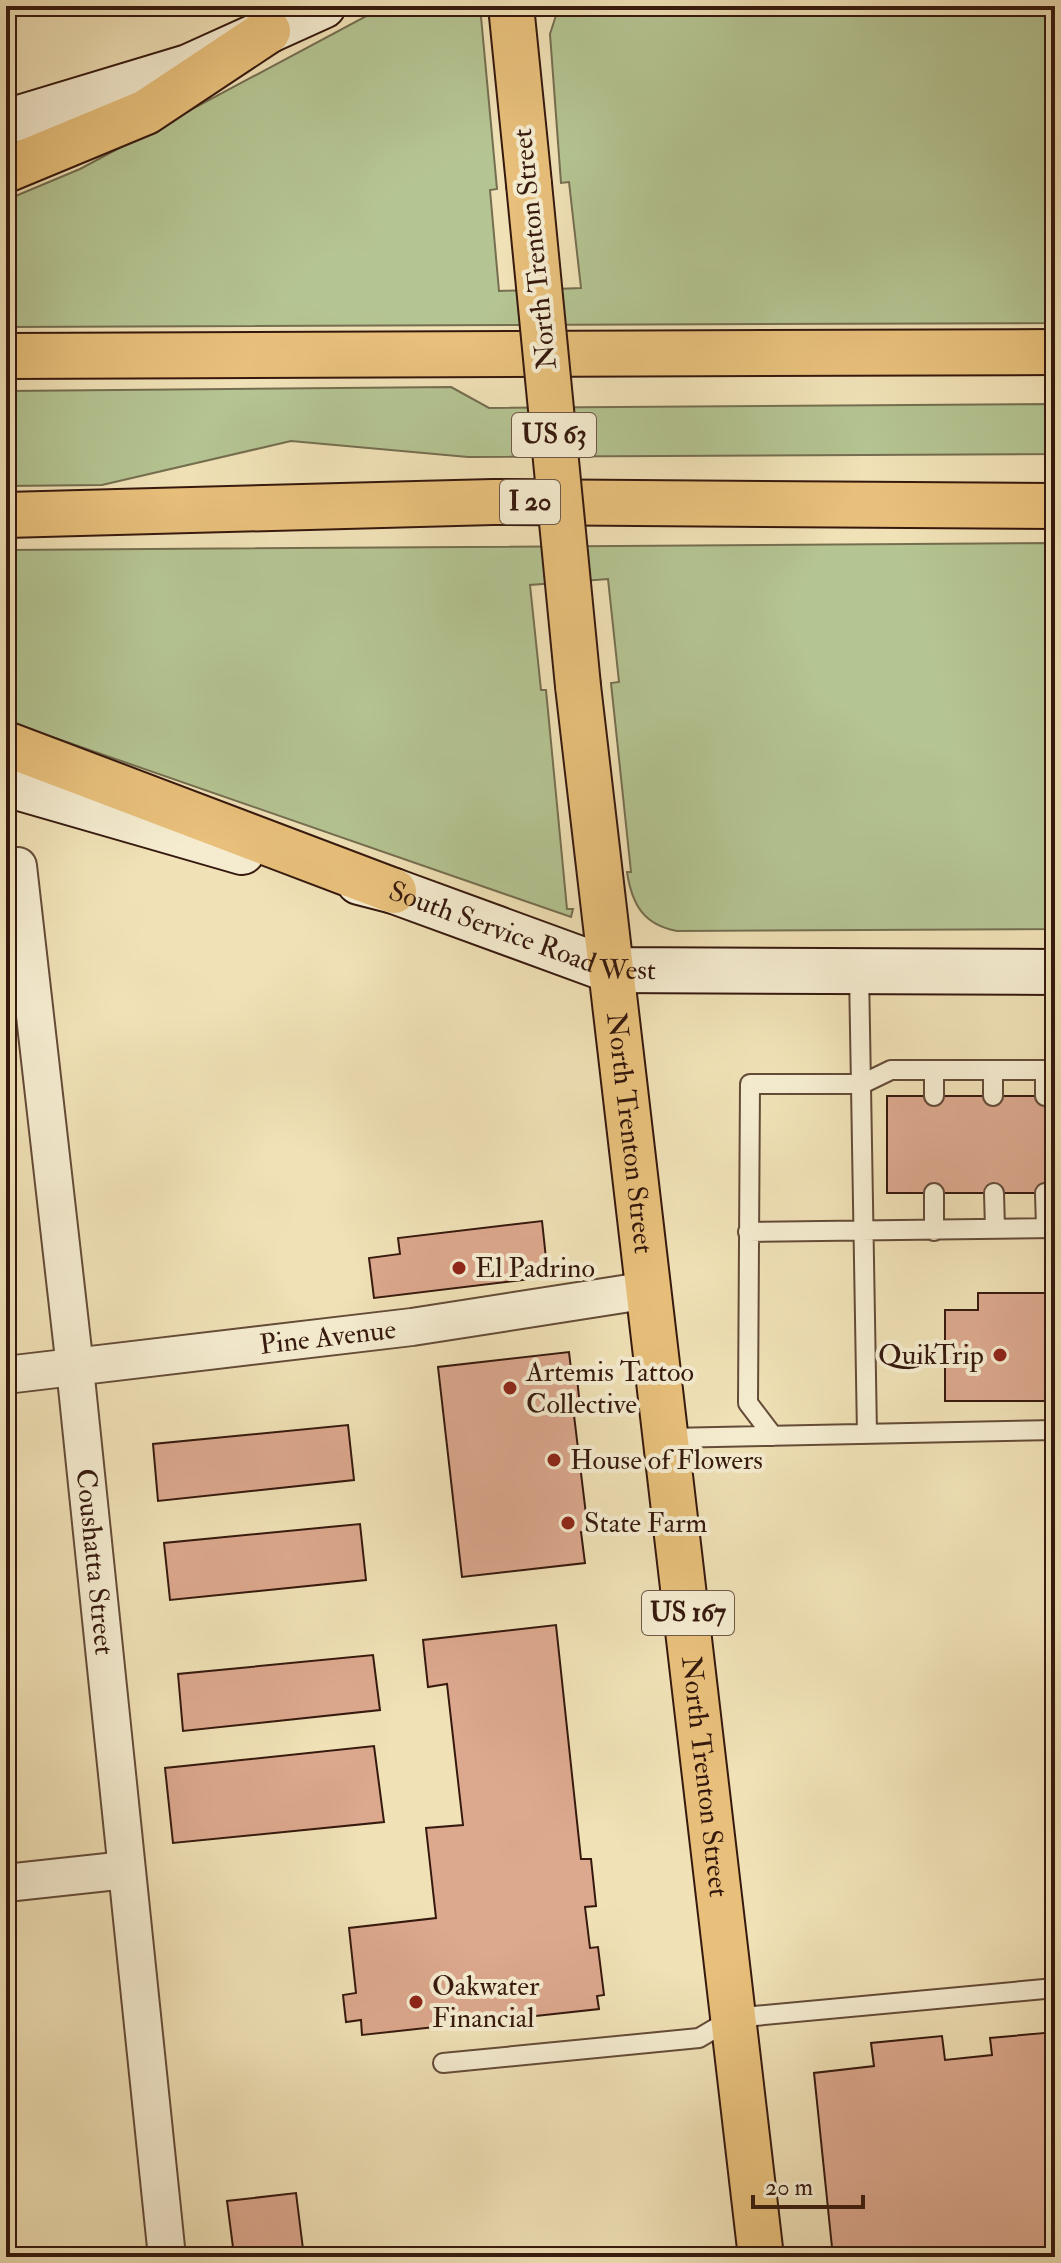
<svg xmlns="http://www.w3.org/2000/svg" width="1061" height="2263" viewBox="0 0 1061 2263" font-family="'IM FELL Double Pica',serif">
<style>
.green{fill:#b4c492;stroke:#756e50;stroke-width:2}
.building{fill:#dca88e;stroke:#36190e;stroke-width:2}
.lines{fill:none;stroke-linecap:round;stroke-linejoin:round}
.lane-casing{stroke:#644b38;stroke-width:22}
.street-casing{stroke:#644b38;stroke-width:40}
.secondary-casing{stroke:#36190e;stroke-width:48}
.highway-casing{stroke:#36190e;stroke-width:48}
.lane{stroke:#f5ecd0;stroke-width:18}
.street{stroke:#f5ecd0;stroke-width:36}
.secondary{stroke:#f5ecd0;stroke-width:44}
.highway{stroke:#e8c07b;stroke-width:44}
.highway-bridge-casing{stroke:#36190e;stroke-width:48;stroke-linecap:butt}
.highway-bridge{stroke:#e8c07b;stroke-width:44}
.poi-dot{fill:#8f2418;stroke:#f5ecd0;stroke-width:3}
.labels{text-anchor:middle;dominant-baseline:central;stroke-width:8;stroke-linejoin:round;paint-order:stroke}
.shield{fill:#f5ecd0;stroke:#6f5848;stroke-width:2}
.shield-label{font-size:26px;font-weight:bold;fill:#36190e}
.street-label{font-size:28px;fill:#36190e;stroke:#f5ecd0}
.poi-label{font-size:28px;fill:#36190e;stroke:#f5ecd0;text-anchor:start}
</style>
<rect width="100%" height="100%" fill="#f0e1b6"/>
<filter id="stains"><feTurbulence type="fractalNoise" baseFrequency=".0025" numOctaves="4"/><feColorMatrix values="0 0 0 0 .2 0 0 0 0 .09 0 0 0 0 .02 0 0 0 .5 -.17"/></filter>
<radialGradient id="worn" r=".72"><stop offset=".6" stop-color="#630" stop-opacity="0"/><stop offset="1" stop-color="#630" stop-opacity=".3"/></radialGradient>
<path class="green" d="M385,6h95l17,183 -7,1 9,101 82,-3 -12,-106 -8,1 -11,-149 9,-28h496v317l-1049,4v-127l74,-31z
M451,387l38,21 566,-4v50l-587,3 -177,-16 -189,44 -96,1v-95z
M1055,543v386l-378,2c-33,-6 -45,-26 -50,-59h4l-20,-189 8,-1 -11,-103 -78,6 11,105h5l21,219h6l-2,8 -565,-196v-171z"/>
<path class="building" d="M887,1096h168v97h-168z
M542,1221l6,56 -174,21 -5,-40 31,-4 -2,-16z
M978,1293h77v108h-110v-91h33z
M569,1352l2,17 5,-1 4,39h-7l15,124 -7,1 4,31 -123,14 -24,-210z
M348,1425l6,55 -196,21 -5,-57z
M360,1524l6,56 -196,20 -6,-57z
M556,1625l25,234h10l5,47 -11,1 5,41 8,-1 6,48 -7,1 2,13 -237,26 -1,-15 -15,2 -3,-27 13,-2 -7,-65 87,-10 -10,-90 37,-3 -16,-141 -19,3 -5,-47z
M373,1655l7,55 -197,21 -5,-57z
M374,1746l10,76 -211,21 -8,-75z
M1055,2032v225h-222l-19,-184 60,-7 -3,-23 71,-7 3,24 47,-5 -2,-17z
M296,2193l8,64h-78l8,-2 -7,-54z"/>
<g class="lines">
<defs>
<path id="lane" d="M859,971l8,463
M934,1070v26
M993,1070v26
M1045,1070v26
M934,1193v38
M994,1193l1,36
M1045,1193l1,35
M748,1232l307,-4
M773,1436l-25,-33 2,-319h112l29,-14h164
M668,1438l387,-8
M443,2063l256,-25 34,-20 322,-30"/>
<g id="street">
<path id="s1" d="M18,866l57,502 92,889"/>
<path id="s2" d="M6,1375l406,-48 237,-37"/>
<path d="M6,1883l120,-13"/>
</g>
<g id="secondary">
<path d="M6,122l182,-55 135,-61"/>
<path d="M6,784l236,68"/>
<path id="s3" d="M359,882l35,9 216,79 445,2"/>
</g>
<g id="highway">
<path d="M511,6l18,178"/>
<path d="M6,170l140,-58 122,-81"/>
<path d="M6,356l1049,-4"/>
<path d="M6,515l487,-13 562,4"/>
<path id="s4" d="M578,686l183,1571"/>
<path d="M6,744l388,147"/>
</g>
</defs>
<use href="#lane" class="lane-casing"/>
<use href="#street" class="street-casing"/>
<use href="#secondary" class="secondary-casing"/>
<use href="#highway" class="highway-casing"/>
<use href="#lane" class="lane"/>
<use href="#street" class="street"/>
<use href="#secondary" class="secondary"/>
<use href="#highway" class="highway"/>
<defs>
<path id="highway-bridge" d="M529,184l49,502"/>
</defs>
<use href="#highway-bridge" class="highway-bridge-casing"/>
<use href="#highway-bridge" class="highway-bridge"/>
</g>
<g class="poi-dot">
<circle cx="459" cy="1268" r="8"/>
<circle cx="1000" cy="1355" r="8"/>
<circle cx="510" cy="1388" r="8"/>
<circle cx="554" cy="1460" r="8"/>
<circle cx="568" cy="1523" r="8"/>
<circle cx="416" cy="2002" r="8"/>
</g>
<g class="labels">
<g class="shield">
<rect x="512" y="413" width="84" height="44" rx="6"/>
<rect x="500" y="480" width="60" height="44" rx="6"/>
<rect x="642" y="1591" width="92" height="44" rx="6"/>
</g>
<g class="shield-label">
<text x="554" y="435">US 63</text>
<text x="530" y="502">I 20</text>
<text x="688" y="1613">US 167</text>
</g>
<g class="street-label">
<text transform="translate(535 249) rotate(-96)">North Trenton Street</text>
<text stroke="none"><textPath href="#s3" startOffset="172">South Service Road West</textPath></text>
<text stroke="none"><textPath href="#s4" startOffset="450">North Trenton Street</textPath></text>
<text stroke="none"><textPath href="#s2" startOffset="324">Pine Avenue</textPath></text>
<text stroke="none"><textPath href="#s1" startOffset="700">Coushatta Street</textPath></text>
<text stroke="none"><textPath href="#s4" startOffset="1098">North Trenton Street</textPath></text>
</g>
<g class="poi-label">
<text x="475" y="1268">El Padrino</text>
<text x="984" y="1355" text-anchor="end">QuikTrip</text>
<text x="526" y="1372">Artemis Tattoo<tspan x="526" dy="32">Collective</tspan></text>
<text x="570" y="1460">House of Flowers</text>
<text x="584" y="1523">State Farm</text>
<text x="432" y="1986">Oakwater<tspan x="432" dy="32">Financial</tspan></text>
</g>
</g>
<rect width="1061" height="2263" fill="none" stroke="#f0e1b6" stroke-width="32"/>
<rect x="8" y="8" width="1045" height="2247" fill="none" stroke="#36190e" stroke-width="4"/>
<rect x="16" y="16" width="1029" height="2231" fill="none" stroke="#36190e" stroke-width="2"/>
<path d="M753 2195v12h110v-12" fill="none" stroke="#36190e" stroke-width="4"/>
<text x="765" y="2195" font-size="24" fill="#36190e" stroke="#f5ecd0" stroke-width="6" paint-order="stroke">20 m</text>
<rect width="100%" height="100%" filter="url(#stains)"/>
<rect width="100%" height="100%" fill="url(#worn)"/>
</svg>
